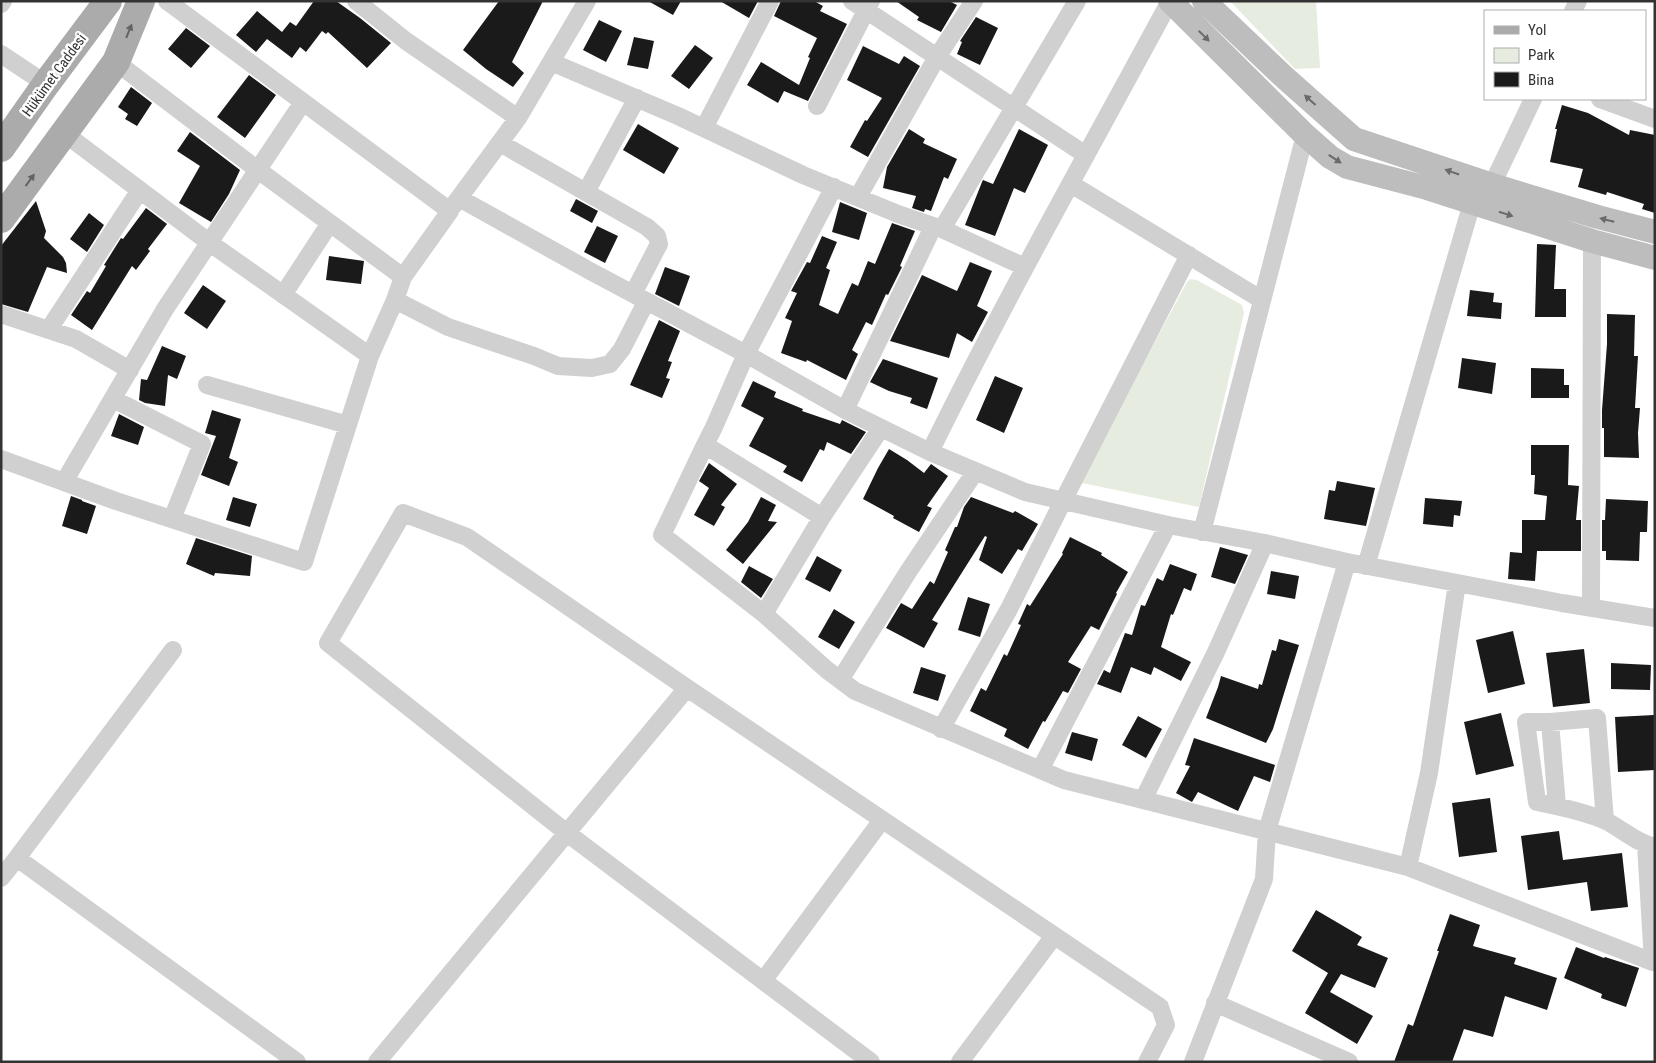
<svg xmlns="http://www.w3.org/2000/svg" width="1656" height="1063" viewBox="0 0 1656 1063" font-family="'Roboto Condensed',sans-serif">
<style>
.green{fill:#e6ecdf}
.building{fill:#1a1a1a}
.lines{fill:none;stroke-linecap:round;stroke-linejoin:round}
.street{stroke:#d0d0d0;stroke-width:18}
.secondary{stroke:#bdbdbd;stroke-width:24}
.primary{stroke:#ababab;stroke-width:28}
.oneway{fill:#636363}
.oneway2{fill:#6a6a6a}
.labels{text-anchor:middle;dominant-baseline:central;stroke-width:5;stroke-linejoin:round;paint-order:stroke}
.street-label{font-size:14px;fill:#333;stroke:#fff}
</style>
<rect width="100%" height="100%" fill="#fff"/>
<path class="green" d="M1230,1h86l4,67 -25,1z
M1190,279l7,1 45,25 2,8 -45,194 -117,-24v-6l105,-195z"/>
<path class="building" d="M314,1h22l24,17 31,25 -24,25 -39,-36 -2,2 -4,-3 -16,21 -6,-5 -8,11 -25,-19 -11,13 -20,-17 21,-24 25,21 8,-10 6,4z
M499,1h44l-31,61 12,11 -11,14 -27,-18 -23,-19z
M648,1h33l-8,14z
M720,1h38l-9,17z
M781,1h33l9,5 -3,5 27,13 -39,77 -24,-10 -6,12 -31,-18 14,-23 38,23 11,-27 -2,-1 9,-19 -43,-22z
M896,1h53l8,4 -16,27 -24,-12 2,-3z
M976,17l22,11 -18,37 -23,-11 5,-12 -2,-1z
M599,20l23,11 -16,31 -23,-12z
M186,28l24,18 -19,22 -23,-19z
M634,37l20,4 -6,28 -21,-4z
M695,45l18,13 -24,31 -18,-13z
M863,46l36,18 5,-8 16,10 -52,91 -18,-10 15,-27 2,1 15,-23 -35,-18z
M249,75l27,20 -31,43 -28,-21z
M131,87l21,16 -15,23 -12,-7 3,-5 -10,-7z
M1562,105l26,8 41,22 1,-5 25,5v78l-13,-4 2,-5 -37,-12 -1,3 -28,-8 5,-18 -33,-7 7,-33h-2z
M638,124l41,24 -15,26 -41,-24z
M909,129l16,10 -2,4 34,16 -9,20 -4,-2 -13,34 -6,-2 -1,3 -12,-4 4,-12 -33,-8 4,-21z
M1019,129l29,16 -23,48 -11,-5 -19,48 -30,-11 17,-43 1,-2 10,4z
M190,132l50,38 -11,24 -18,28 -32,-19 21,-37 -23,-15z
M576,199l22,12 -6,12 -22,-12z
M36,201l10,30 -2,7 19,19 3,6 1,10 -20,-6 -19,45 -27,-8v-58z
M840,202l27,11 -8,27 -27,-8z
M146,208l21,16 -19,25 2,2 -14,19 -4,-4 -40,64 -21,-15 16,-24 3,2 16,-27 -2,-1 17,-27 2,1z
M89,213l15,12 -17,27 -17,-13z
M892,223l23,8 -15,35 2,1 -14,28 -2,-1 -14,31 -6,-3 -14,28 6,4 -12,26 -39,-20 -1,2 -25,-9 11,-32 -7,-3 12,-25 -6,-2 16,-29 3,1 12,-27 15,6 -11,26 4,2 -11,35 19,9 14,-31 6,3 10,-25 7,3z
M597,226l21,10 -13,27 -21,-11z
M1537,244l19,1 -2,44h12v28h-31z
M329,256l35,5 -3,23 -35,-4z
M970,262l22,9 -15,35 11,6 -16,30 -15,-9 -8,25 -59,-17 32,-66 35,16z
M665,267l25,9 -11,30 -24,-12z
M203,285l23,16 -19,28 -23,-16z
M1470,290l24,3 -1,9 9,1 -1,16 -34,-3z
M1607,314l28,1 -1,41h4l-3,52h5l-2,25 1,25 -35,-1v-29h-2v-18l5,-66z
M659,320l21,11 -12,30 4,1 -6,16 4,1 -8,19 -32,-13z
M162,346l24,10 -9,23 -9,-4 -3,31 -20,-3 -6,-3 2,-21 6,1z
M1462,358l34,5 -4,31 -34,-6z
M883,359l55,19 -11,31 -17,-6 2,-5 -23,-7 -19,-9z
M1531,368l33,1v16h5v13h-38z
M995,376l28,12 -19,45 -28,-13z
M753,381l23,11 -2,5 29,12 -1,2 38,13 2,-4 24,12 -15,22 -24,-12 -3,9 -4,-2 -18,33 -19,-10 4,-6 -38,-20 15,-28 -23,-12z
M212,410l29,9 -12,39 9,4 -9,24 -28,-11 15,-39 -11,-3z
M119,414l25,13 -6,18 -27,-9z
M1531,445h38l-1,40 11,1 -3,34h5v31h-44l-2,30 -27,-2 2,-27 12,1v-33h23l2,-24 -13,-2 1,-19h-4z
M889,449l18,11 17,13 7,-9 17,12 -21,30 5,2 -13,24 -26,-14 1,-2 -31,-17 15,-31z
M709,463l28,21 -16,21 4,2 -11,19 -20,-11 15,-27 -10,-7z
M1337,481l38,7 -9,38 -42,-7 5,-29 6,1z
M71,496l11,4v1l14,5 -9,28 -25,-8z
M233,497l24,7 -7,23 -24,-7z
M761,497l15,8 -8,16 9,1 -34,42 -17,-14 22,-28z
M971,497l42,16 2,-2 23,13 -16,27 -4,-2 -16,25 -23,-14 8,-23 -2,-1 -53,84 6,3 -14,25 -38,-20 15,-25 11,6 18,-28 4,3 14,-32 -3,-2 10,-23h2l7,-20z
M1425,498l37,3 -2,15 -6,-1 -1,12 -30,-3z
M1606,499l42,2 -1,31h-7l-1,29 -33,-1v-9h-4v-31h3z
M1070,537l32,16 -1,2 27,17 -12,21 1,1 -18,36 -8,-4 -23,36 13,7 -13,24 -5,-2 -18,31 -2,-1 -15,28 -24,-13 3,-7 -37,-18 11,-23 5,3 18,-37 3,2 14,-31 -3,-1 9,-20 3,2 33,-52 -1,-1z
M196,538l56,18 -2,20 -35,-3 -1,3 -28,-12z
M1220,547l28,8 -13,29 -24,-7z
M817,556l25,14 -12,22 -25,-13z
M1170,564l27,10 -6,17 -7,-3 -11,27 -2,-1 -10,33 30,15 -10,19 -27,-14 -3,8 -20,-8 -10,26 -24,-9 7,-14 6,3 15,-40 7,2 9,-30 4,1 12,-28 6,3z
M749,566l24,13 -12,19 -20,-16z
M1271,571l28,5 -4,23 -28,-5z
M968,597l22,7 -10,33 -22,-7z
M834,609l21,13 -16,27 -21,-12z
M1513,631l12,53 -37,9 -12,-53z
M1279,639l20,6 -26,84 -7,14 -60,-25 12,-31 3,-11 37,13 1,-5 3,1 10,-35 4,1z
M1584,649l6,54 -37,4 -7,-54z
M1611,663l40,2 -1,25 -39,-1z
M921,667l25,8 -8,26 -25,-8z
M1501,713l13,53 -38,9 -12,-53z
M1654,715l1,55 -37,2 -3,-55z
M1138,716l24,13 -16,29 -24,-13z
M1072,732l26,7 -6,22 -27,-8z
M1194,738l81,27 -5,17 -16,-6 -16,35 -40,-19 -6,10 -16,-9 14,-27 -5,-1z
M1490,798l7,54 -38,5 -7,-54z
M1559,831l4,29 59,-7 6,54 -37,4 -4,-29 -59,8 -7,-54z
M1316,910l46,27 -5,8 31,13 -13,30 -34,-14 -11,18 43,24 -16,28 -52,-31 23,-40 -36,-22z
M1450,914l30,11 -7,21 43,12 -2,6 43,14 -10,32 -42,-14 -12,41 -29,-8 -12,33h-58l14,-38 5,2 26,-75h-2z
M1576,947l28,11 1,-1 34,11 -13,39 -25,-9 1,-4 -38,-16z"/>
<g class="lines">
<path class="street" d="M356,1l50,40 112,77
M852,1l234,154
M1,4l2,-3
M1573,11l5,-10
M1,54l45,30
M116,62l142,108 145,107
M551,62l127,54 125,59 95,39 44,15 83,38
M1600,99l55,20
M817,106l54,-105
M704,128l66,-127
M64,133l146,110 160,113
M500,143l147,84 10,9 2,8 -26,50
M1071,184l191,116
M1492,185l41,-86
M586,192l51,-94
M858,197l79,-140 37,-56
M459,198l131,73 156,83 99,56 85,42 95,40 143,33 97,18 82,19 215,41 93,15
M453,206l65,-88 69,-117
M942,229l135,-228
M283,295l47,-72
M395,300l53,27 86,29 24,10 34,2 18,-4 12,-15 24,-47
M1,314l75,25 54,31
M49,329l91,-139
M207,385l141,40
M113,399l89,45 -30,75
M845,410l88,-183
M881,428l-59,89 -58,97 63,56 28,21 209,89 344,87 21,-94 28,-190
M705,445l-43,90 102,79
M930,452c75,-153 159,-301 240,-451
M1,459l115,42 188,61 66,-206 25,-56 8,-23 47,-66 -147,-109
M64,482l101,-173 138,-207 -136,-101
M822,517l-117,-72 9,-18 32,-73 88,-167
M1202,532l103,-397
M1366,566l106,-363
M1591,608l1,-367
M173,650l-156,208 280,204
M840,680l68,-108 67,-100
M1550,722l7,84
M941,729l68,-120 54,-108 126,-246
M1040,770l128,-245
M1143,800l73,-148 49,-109
M1605,821l-8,-103 -47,4h-24l11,80c20,4 51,11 69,19 16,8 30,22 49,26
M1408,867l245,95 -7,-117
M1,878l16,-20
M763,981l119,-161
M1215,1003l134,59
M377,1062l310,-374
M871,1062l-304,-229 -239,-190 75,-130 64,24 220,151 473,319 6,18 -19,37
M960,1062l94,-126
M1193,1062l71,-183 3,-48 80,-269"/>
<path class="secondary" d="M1170,1l135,134 25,22 17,10 80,21 165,53 63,17
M1204,1l80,76 70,62 138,46 106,32 57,15"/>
<path class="primary" d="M1,148l45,-64 62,-83
M1,219l115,-157 25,-61"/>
</g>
<defs><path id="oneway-solid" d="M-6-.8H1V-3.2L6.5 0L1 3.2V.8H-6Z" transform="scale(1.25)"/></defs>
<g class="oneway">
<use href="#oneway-solid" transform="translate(129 31) rotate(-68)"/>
<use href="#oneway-solid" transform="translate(30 180) rotate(-54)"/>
</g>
<g class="oneway2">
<use href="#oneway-solid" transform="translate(1204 36) rotate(45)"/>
<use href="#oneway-solid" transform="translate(1310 100) rotate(-138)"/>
<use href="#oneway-solid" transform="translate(1335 159) rotate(33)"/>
<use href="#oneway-solid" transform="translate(1452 172) rotate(-161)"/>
<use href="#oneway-solid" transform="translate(1506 214) rotate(18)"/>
<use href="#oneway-solid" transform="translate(1607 220) rotate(-166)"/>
</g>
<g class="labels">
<g class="street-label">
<text transform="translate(54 75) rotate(-54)">Hükümet Caddesi</text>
</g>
</g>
<rect width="1656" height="1063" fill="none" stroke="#333333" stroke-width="5"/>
<rect x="1484" y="10" width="162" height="90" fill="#ffffff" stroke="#adadad"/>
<rect x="1494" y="26" width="25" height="8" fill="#ababab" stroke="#adadad"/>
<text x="1528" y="35" font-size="15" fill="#333333">Yol</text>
<rect x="1494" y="48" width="25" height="15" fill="#e6ecdf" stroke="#adadad"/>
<text x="1528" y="60" font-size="15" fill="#333333">Park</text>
<rect x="1494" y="72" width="25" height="15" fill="#1a1a1a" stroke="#adadad"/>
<text x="1528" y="85" font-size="15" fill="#333333">Bina</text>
</svg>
